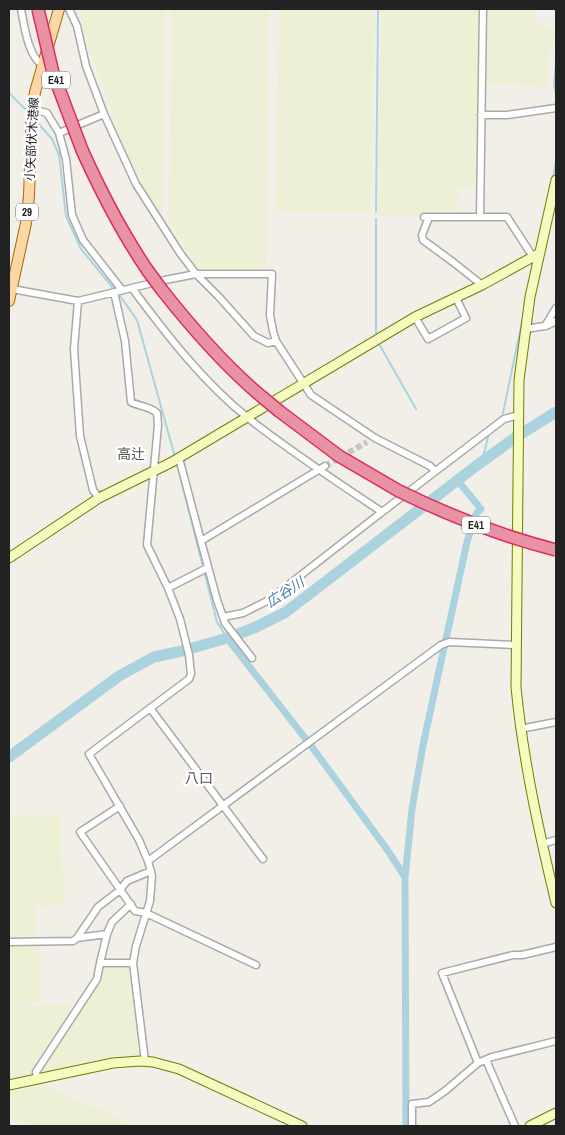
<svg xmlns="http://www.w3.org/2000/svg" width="565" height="1135" viewBox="0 0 565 1135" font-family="'Archivo Narrow','Noto Sans JP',sans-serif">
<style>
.farmland{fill:#eef0d5}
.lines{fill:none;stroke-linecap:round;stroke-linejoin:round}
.stream{stroke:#aad3df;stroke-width:2}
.canal{stroke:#aad3df;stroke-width:7}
.river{stroke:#aad3df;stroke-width:11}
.street-tunnel{stroke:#c8c6c1;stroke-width:6;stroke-dasharray:6 3;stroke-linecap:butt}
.street-casing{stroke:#a9a9a9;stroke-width:9}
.secondary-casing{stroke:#707d05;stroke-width:11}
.primary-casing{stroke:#a06b00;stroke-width:12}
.highway-casing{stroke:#dc2a67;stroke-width:14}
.street{stroke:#fff;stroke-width:6}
.secondary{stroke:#f7fabf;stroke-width:9}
.primary{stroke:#fcd6a4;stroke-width:10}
.highway{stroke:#e892a2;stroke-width:11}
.highway-bridge-casing{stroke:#dc2a67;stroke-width:14;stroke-linecap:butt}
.highway-bridge{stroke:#e892a2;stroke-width:11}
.labels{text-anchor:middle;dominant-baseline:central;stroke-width:5;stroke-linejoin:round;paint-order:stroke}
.shield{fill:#fff;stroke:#646464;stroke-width:1}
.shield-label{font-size:11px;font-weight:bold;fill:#222}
.street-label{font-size:12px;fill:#222;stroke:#fff}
.neighbourhood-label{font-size:14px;fill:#555;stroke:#fff}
.water-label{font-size:14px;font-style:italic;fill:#4a7aab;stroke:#fff}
</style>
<rect width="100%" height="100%" fill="#f2efe9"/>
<path class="farmland" d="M80,9h85l-2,202 -6,2 -31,-61 -41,-115z
M171,9h97l-2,265h-70l-4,-4 -9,-19 1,-5 -15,-23z
M279,9h96l-4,204 -95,-1z
M381,9h98l-2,178 -19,1 -1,26 -79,1z
M488,9h47v15l21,4v5l-7,22 -1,32 -62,-3z
M60,816l4,88 -28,3v31h-27v-120z
M40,943v60l-31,1v-60z
M130,964l11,94h-18l-80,16 -1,-6 53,-80 8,-23z
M71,1005v7l-40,63 -22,4v-73z
M44,1084l91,42h-108l-18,-10v-24z"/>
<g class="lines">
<path class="stream" d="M556,62l-2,22 2,11
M9,93l20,20
M35,120l17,19 7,16 7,61 15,33 33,40
M553,178l3,-18
M376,212l2,-203
M118,293l19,27 38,137
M376,338v-119
M378,342l38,67
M503,413l21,-101
M482,462l7,-29
M177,464l40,158 10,16"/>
<path class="canal" d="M227,638l85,109 74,101 19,29
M406,1126l-1,-248 7,-69 11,-64 44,-203 9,-28 5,-5 -23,-28"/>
<path class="river" d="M9,757l110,-81 35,-19 28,-6 45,-13 27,-10 32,-16 190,-146 40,-29 40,-25"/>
<path class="street-tunnel" d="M325,466l42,-24"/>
<defs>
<path id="street" d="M21,9c3,15 7,48 21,55
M69,9l8,17 9,40 18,48 32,70 44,69 16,21 23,23 35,39 14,7 8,-2
M32,109l15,4 12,20 7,26 6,56 11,25 39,50
M481,115h26l49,-7
M59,133l45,-19
M424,217h83l26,40
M429,217l-7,18 1,5 30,22 29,23
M480,217l3,-208
M132,288c34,46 71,94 116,130 43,34 89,64 134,94l122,-93 15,-4
M12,289l66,12 87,-21 31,-6h76l-2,41 3,16 3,10 35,54 64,43 55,28 5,5
M114,292l11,49 6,61c9,5 18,4 26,11l1,12 -11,120 21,43 12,31 9,36 2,19 -2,5 -100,75 50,86 9,21 4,15 -2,25 -14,45 -3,17 12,98
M78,301l-4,48 6,87 13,54 6,8
M415,317l13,22 38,-21 -10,-20
M546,326l10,-5
M525,329l20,-3 11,-18
M179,458l22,83 124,-75
M201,541l16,59 6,17 20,-4 26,-13 113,-88
M168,588l39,-20
M223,617l2,6 27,35
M150,708l113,151
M520,729l36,-7
M120,806l-40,26 55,79 11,2 110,52
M542,844l14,-4
M148,861l293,-216 8,-3 67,3
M107,934l5,-12 19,-18
M77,938l21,-31 22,-17 7,-9 24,-10
M9,942l64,-1 4,-3 30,-4 -7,29h33
M486,1060l29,66
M478,1063l-36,-90 71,-18h9l34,-8
M37,1079l-1,-7 61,-93 3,-16
M412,1126v-22l17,-2 16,-11 33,-28 14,-6 64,-16"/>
<path id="secondary" d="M556,180l-26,117 -11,83 -3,307c7,73 23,145 40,216
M9,558l90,-60 73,-36 243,-145 67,-32 58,-32
M9,1085l104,-22 27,-2 13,1 26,7 123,57
M530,1126l26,-13"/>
<path id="primary" d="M9,301l17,-78 3,-27 3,-87 3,-17 24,-83"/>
<path id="highway" d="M82,150c19,42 40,83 66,121
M162,290c30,38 62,75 99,106
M279,411l60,45 60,35"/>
</defs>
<use href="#street" class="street-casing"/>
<use href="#secondary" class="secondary-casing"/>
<use href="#primary" class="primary-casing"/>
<use href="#highway" class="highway-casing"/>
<use href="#street" class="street"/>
<use href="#secondary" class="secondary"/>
<use href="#primary" class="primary"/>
<use href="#highway" class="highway"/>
<defs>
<path id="highway-bridge" d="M38,9l15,64 29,77
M148,271l14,19
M261,396l18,15
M399,491c51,25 102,45 157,59"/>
</defs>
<use href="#highway-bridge" class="highway-bridge-casing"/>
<use href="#highway-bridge" class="highway-bridge"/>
</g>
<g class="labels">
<g class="shield">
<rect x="42" y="71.5" width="28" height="17" rx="4"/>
<rect x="16" y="203.5" width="22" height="17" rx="4"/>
<rect x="462" y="516.5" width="28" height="17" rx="4"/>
</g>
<g class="shield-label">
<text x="56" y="80">E41</text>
<text x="27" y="212">29</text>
<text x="476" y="525">E41</text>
</g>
<g class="street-label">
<text transform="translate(32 139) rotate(-87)">小矢部伏木港線</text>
</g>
<g class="neighbourhood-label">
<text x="131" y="454">高辻</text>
<text x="199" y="778">八口</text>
</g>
<g class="water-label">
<text transform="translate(285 592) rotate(-33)">広谷川</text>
</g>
</g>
<rect width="565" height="1135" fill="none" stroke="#222222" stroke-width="20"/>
</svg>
